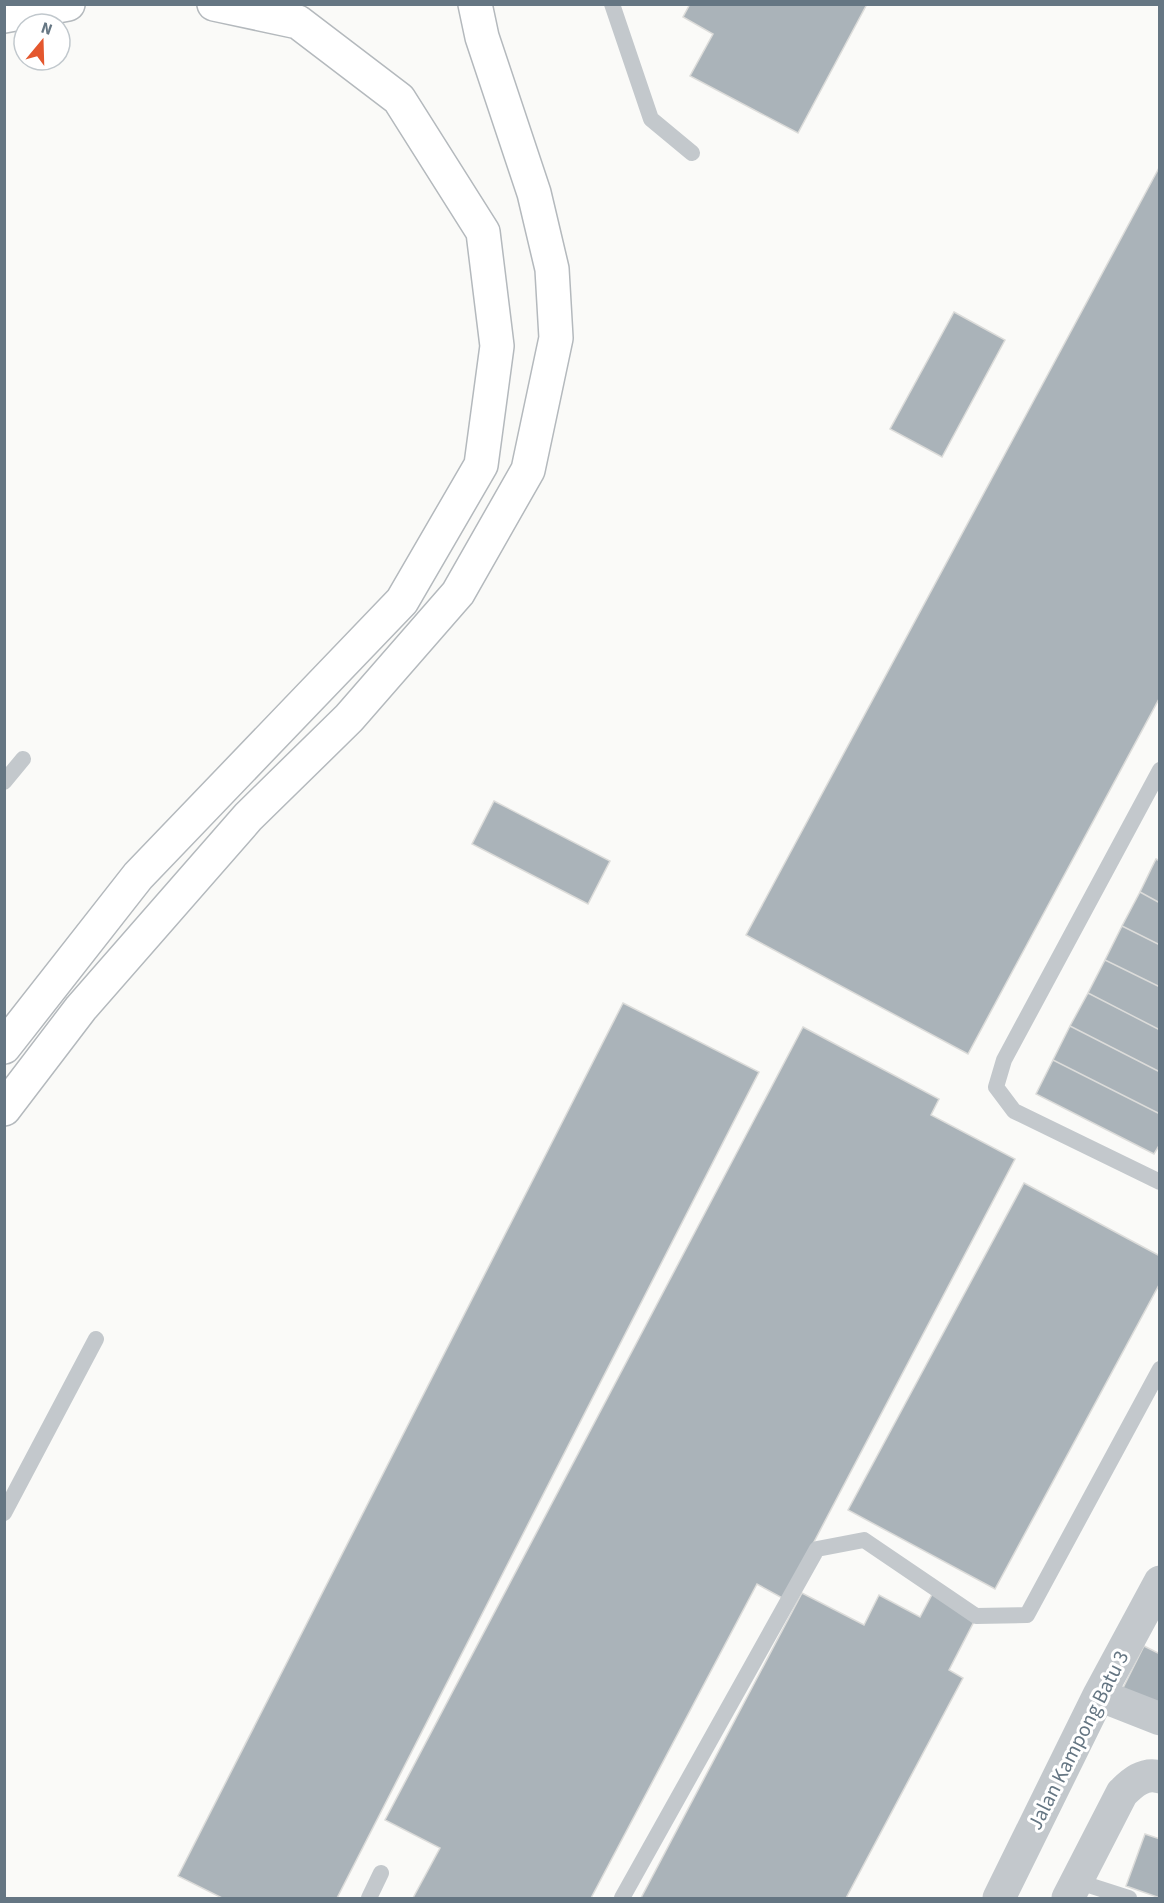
<svg xmlns="http://www.w3.org/2000/svg" width="1164" height="1903" viewBox="0 0 1164 1903" font-family="'Source Sans 3',sans-serif">
<style>
.building{fill:#aab3b9;stroke:#dcdcda;stroke-width:1.5}
.lines{fill:none;stroke-linecap:round;stroke-linejoin:round}
.motorway-casing{stroke:#b4b9bd;stroke-width:36}
.service{stroke:#c3c8cc;stroke-width:16}
.minor{stroke:#c3c8cc;stroke-width:33}
.motorway{stroke:#fff;stroke-width:33}
.labels{text-anchor:middle;dominant-baseline:central;stroke-width:6;stroke-linejoin:round;paint-order:stroke}
.street-label{font-size:21px;fill:#657683;stroke:#fff}
</style>
<rect width="100%" height="100%" fill="#fafaf8"/>
<path class="building" d="M690,4h177l-69,129 -108,-57 23,-42 -30,-17z
M1160,166v531l-192,357 -222,-119z
M954,312l51,28 -63,117 -52,-28z
M494,801l116,60 -22,43 -116,-60z
M1156,859l4,2v42l-20,-11z
M1140,892l20,11v42l-38,-19z
M1122,926l38,19v42l-55,-27z
M1105,960l55,27v43l-72,-37z
M1088,993l72,37v42l-90,-46z
M623,1003l136,69 -422,826h-115l-44,-22z
M1070,1026l90,46v42l-107,-54z
M803,1027l136,72 -8,16 84,44 -231,440 -27,-15 -166,314h-178l27,-50 -55,-28z
M1053,1060l107,54v30l-6,10 -118,-60z
M1024,1183l136,73v27l-165,306 -147,-79z
M936,1587l44,23 -31,60 14,8 -117,220h-205l161,-305 62,32 15,-30 41,22z
M1144,1646l16,8v56l-38,-20z
M1145,1834l15,5v59l-34,-12z"/>
<g class="lines">
<defs>
<path id="motorway" d="M4,16l64,-12
M4,1047l134,-171 264,-275 79,-136 16,-119 -14,-114 -84,-133 -101,-77 -84,-18
M4,1109l77,-101 167,-191 101,-99 109,-125 70,-123 28,-132 -4,-69 -18,-76 -52,-156 -7,-33"/>
</defs>
<use href="#motorway" class="motorway-casing"/>
<path class="service" d="M612,4l39,115 41,34
M1160,770l-156,290 -8,27 18,24 146,71
M4,782l19,-23
M4,1513l92,-174
M1076,1881l53,17
M369,1898l12,-25
M622,1898l195,-349 47,-9 112,76 51,-1 133,-246"/>
<path class="minor" d="M1099,1695l61,24
M999,1898l100,-203 61,-113
M1068,1898l54,-105c10,-10 22,-21 38,-16"/>
<use href="#motorway" class="motorway"/>
</g>
<g class="labels">
<g class="street-label">
<text transform="translate(1078 1740) rotate(-63)">Jalan Kampong Batu 3</text>
</g>
</g>
<rect width="1164" height="1903" fill="none" stroke="#657683" stroke-width="12"/>
<g transform="translate(42 42) rotate(19)"><circle r="28" fill="#ffffff" stroke="#c1c8cd" stroke-width="1.5"/>
<path d="M0-4.5L10 22L0 15L-10 22Z" fill="#e4572e"/>
<text y="-9" font-size="16" font-weight="bold" text-anchor="middle" fill="#657683">N</text>
</g>
</svg>
